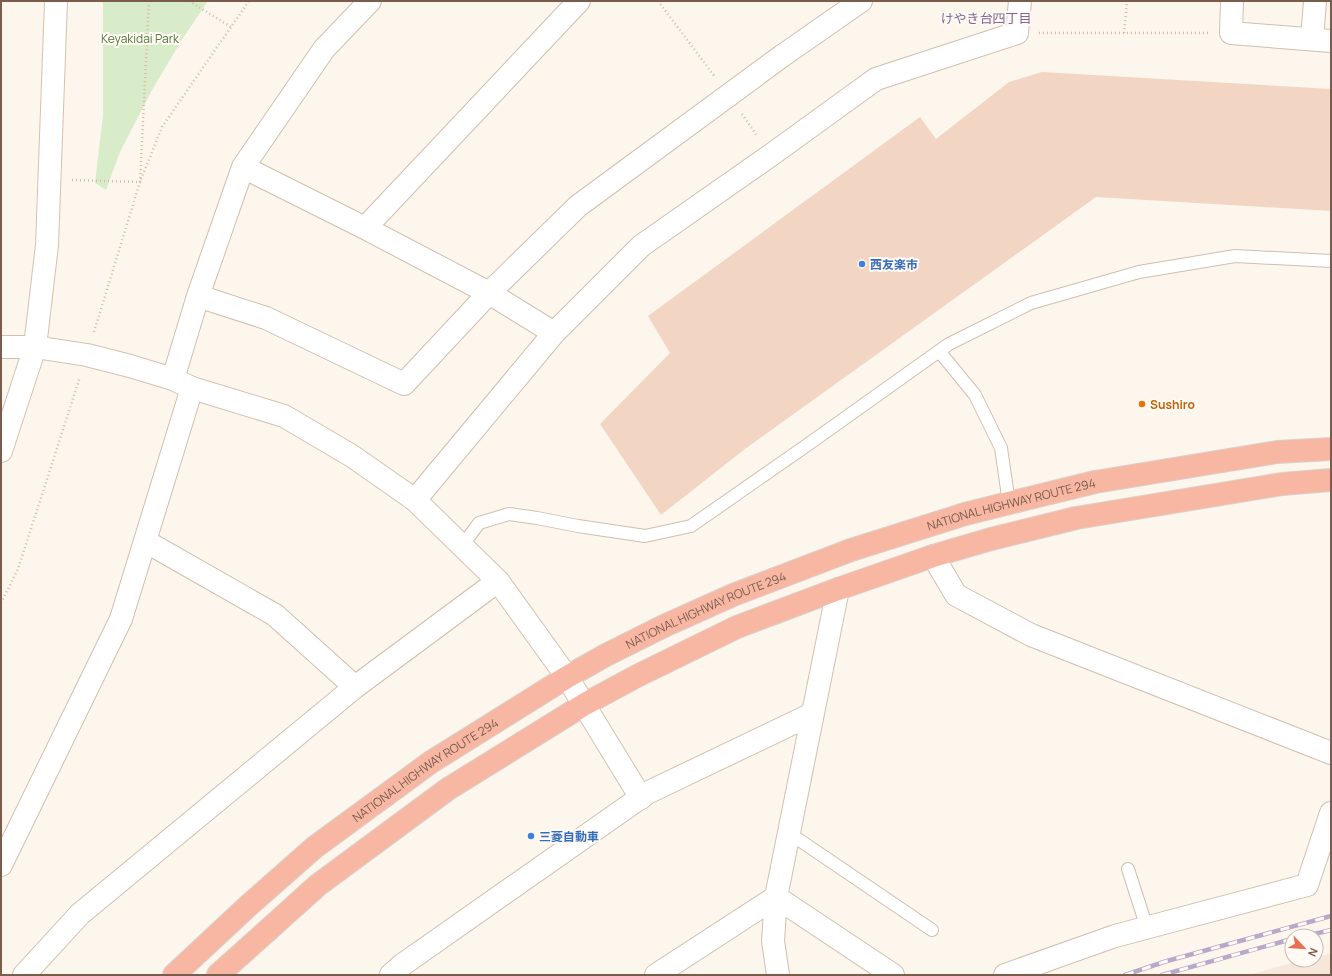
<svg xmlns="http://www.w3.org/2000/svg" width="1332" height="976" viewBox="0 0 1332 976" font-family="Manrope,'Noto Sans JP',sans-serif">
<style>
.residential{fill:#f5e8da}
.green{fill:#d8ecc9}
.building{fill:#f3d5c3}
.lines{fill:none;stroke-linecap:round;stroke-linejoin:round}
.lane-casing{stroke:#d1beb0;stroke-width:14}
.street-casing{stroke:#d1beb0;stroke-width:24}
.secondary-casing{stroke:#d6c0b0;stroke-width:24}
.highway-casing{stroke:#dad1cd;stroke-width:24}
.path{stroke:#d9b8a5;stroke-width:2.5;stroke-dasharray:1 3;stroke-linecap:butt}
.lane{stroke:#fff;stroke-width:12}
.street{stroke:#fff;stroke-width:22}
.secondary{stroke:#fff;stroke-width:22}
.highway{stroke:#f7b7a3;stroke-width:22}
.rail-casing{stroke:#b9a8c9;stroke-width:4.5}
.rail{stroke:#fffaf3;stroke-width:3;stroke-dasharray:9;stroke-linecap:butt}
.shop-dot{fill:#3f7fe0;stroke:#fffaf3;stroke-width:1.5}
.food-dot{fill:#e8710a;stroke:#fffaf3;stroke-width:1.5}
.labels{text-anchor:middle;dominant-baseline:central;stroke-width:4;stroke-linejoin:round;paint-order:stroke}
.park-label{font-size:12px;fill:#537a41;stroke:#fffaf3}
.shop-label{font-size:12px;font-weight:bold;fill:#366cbe;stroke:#fffaf3;text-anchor:start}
.food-label{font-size:12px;font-weight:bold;fill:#c56008;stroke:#fffaf3;text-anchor:start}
.street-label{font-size:12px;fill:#7a5c4d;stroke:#fffaf3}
.neighbourhood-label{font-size:13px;fill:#846695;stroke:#fffaf3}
</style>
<rect width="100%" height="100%" fill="#fdf6ec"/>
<path class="residential" d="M1331,953v22h-83l56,-15h12v-3z"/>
<path class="green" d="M103,1h105l-25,37 -31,52 -32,62 -14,38 -11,-7 8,-68z"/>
<path class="building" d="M1042,72l289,17v122l-235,-14 -351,252 -84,66 -61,-91 70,-71 -22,-37 272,-199 16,22 73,-57z"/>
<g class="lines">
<defs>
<path id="lane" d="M939,351l36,44 26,53 8,55
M462,546l17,-23 30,-9 28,4 41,8 67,10 46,-10 119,-83 139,-99 82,-41 108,-31 96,-16 96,5
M789,833l143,97
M1128,869l19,59"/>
<path id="street" d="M1232,1l-1,32 100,8
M1312,39l3,-38
M243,167l122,61 124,65 65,40
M365,228l214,-227
M198,296l68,22 138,66 85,-91 89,-87 204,-150 79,-55
M1,347h34
M173,379l25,-83 45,-129 81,-118 46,-48
M415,500l139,-167 87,-87 130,-91 105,-76 141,-46 3,-32
M145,541l130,74 80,72
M933,556l23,39 75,40 300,118
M1,865l120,-246 71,-231
M24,975l56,-61 275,-227 143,-106
M391,975l11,-10 245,-172 165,-79
M656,975l120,-78 117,78
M778,975l-5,-34 3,-44 62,-308
M1005,975l110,-39 192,-51 24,-72"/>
<path id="secondary" d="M35,347l52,8 43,11 43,13 19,9 92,28 68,40 63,44 83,81 69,96 74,121
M1,451l34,-104 12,-102 9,-244"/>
<g id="highway">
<path id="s1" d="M174,975l74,-69 67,-59 116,-85 136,-85 39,-22 58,-29 69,-31 118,-45 114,-36 44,-11 86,-21 182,-30 54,-3"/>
<path d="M218,975l100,-90 130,-96 137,-85 52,-28 100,-49 101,-38 95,-33 58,-17 85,-21 206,-34 49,-4"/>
</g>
</defs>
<use href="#lane" class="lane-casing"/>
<use href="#street" class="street-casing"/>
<use href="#secondary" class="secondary-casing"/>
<use href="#highway" class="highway-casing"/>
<path class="path" d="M189,1l42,26
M658,1l57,76
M1039,33h169
M1124,33l3,-32
M742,114l15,22
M72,180l68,2 9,-181
M94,332l46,-150 22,-55 87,-126
M1,603l17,-34 62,-192"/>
<use href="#lane" class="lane"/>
<use href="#street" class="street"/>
<use href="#secondary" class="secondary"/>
<use href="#highway" class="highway"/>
<defs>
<path id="rail" d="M1306,936l25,-6
M1125,975l42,-14 164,-45
M1162,975l130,-36"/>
</defs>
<use href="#rail" class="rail-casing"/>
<use href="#rail" class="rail"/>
</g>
<g class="shop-dot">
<circle cx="862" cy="264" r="4"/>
<circle cx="531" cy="836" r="4"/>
</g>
<circle class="food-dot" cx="1142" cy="404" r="4"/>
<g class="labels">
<g class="park-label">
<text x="140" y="38">Keyakidai Park</text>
</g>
<g class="shop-label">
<text x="870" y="264">西友楽市</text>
<text x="539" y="836">三菱自動車</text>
</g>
<g class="food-label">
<text x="1150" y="404">Sushiro</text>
</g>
<g class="street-label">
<text stroke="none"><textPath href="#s1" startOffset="973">NATIONAL HIGHWAY ROUTE 294</textPath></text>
<text stroke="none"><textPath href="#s1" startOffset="649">NATIONAL HIGHWAY ROUTE 294</textPath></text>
<text stroke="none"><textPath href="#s1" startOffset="325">NATIONAL HIGHWAY ROUTE 294</textPath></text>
</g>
<g class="neighbourhood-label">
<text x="986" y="18">けやき台四丁目</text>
</g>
</g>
<rect width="1332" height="976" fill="none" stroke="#7a5c4d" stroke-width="4"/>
<g transform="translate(1304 948) rotate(115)"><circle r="19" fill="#fffaf3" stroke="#cabbb1"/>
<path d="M0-3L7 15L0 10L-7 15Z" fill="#e76f51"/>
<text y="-6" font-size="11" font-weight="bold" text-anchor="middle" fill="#7a5c4d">N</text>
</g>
</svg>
